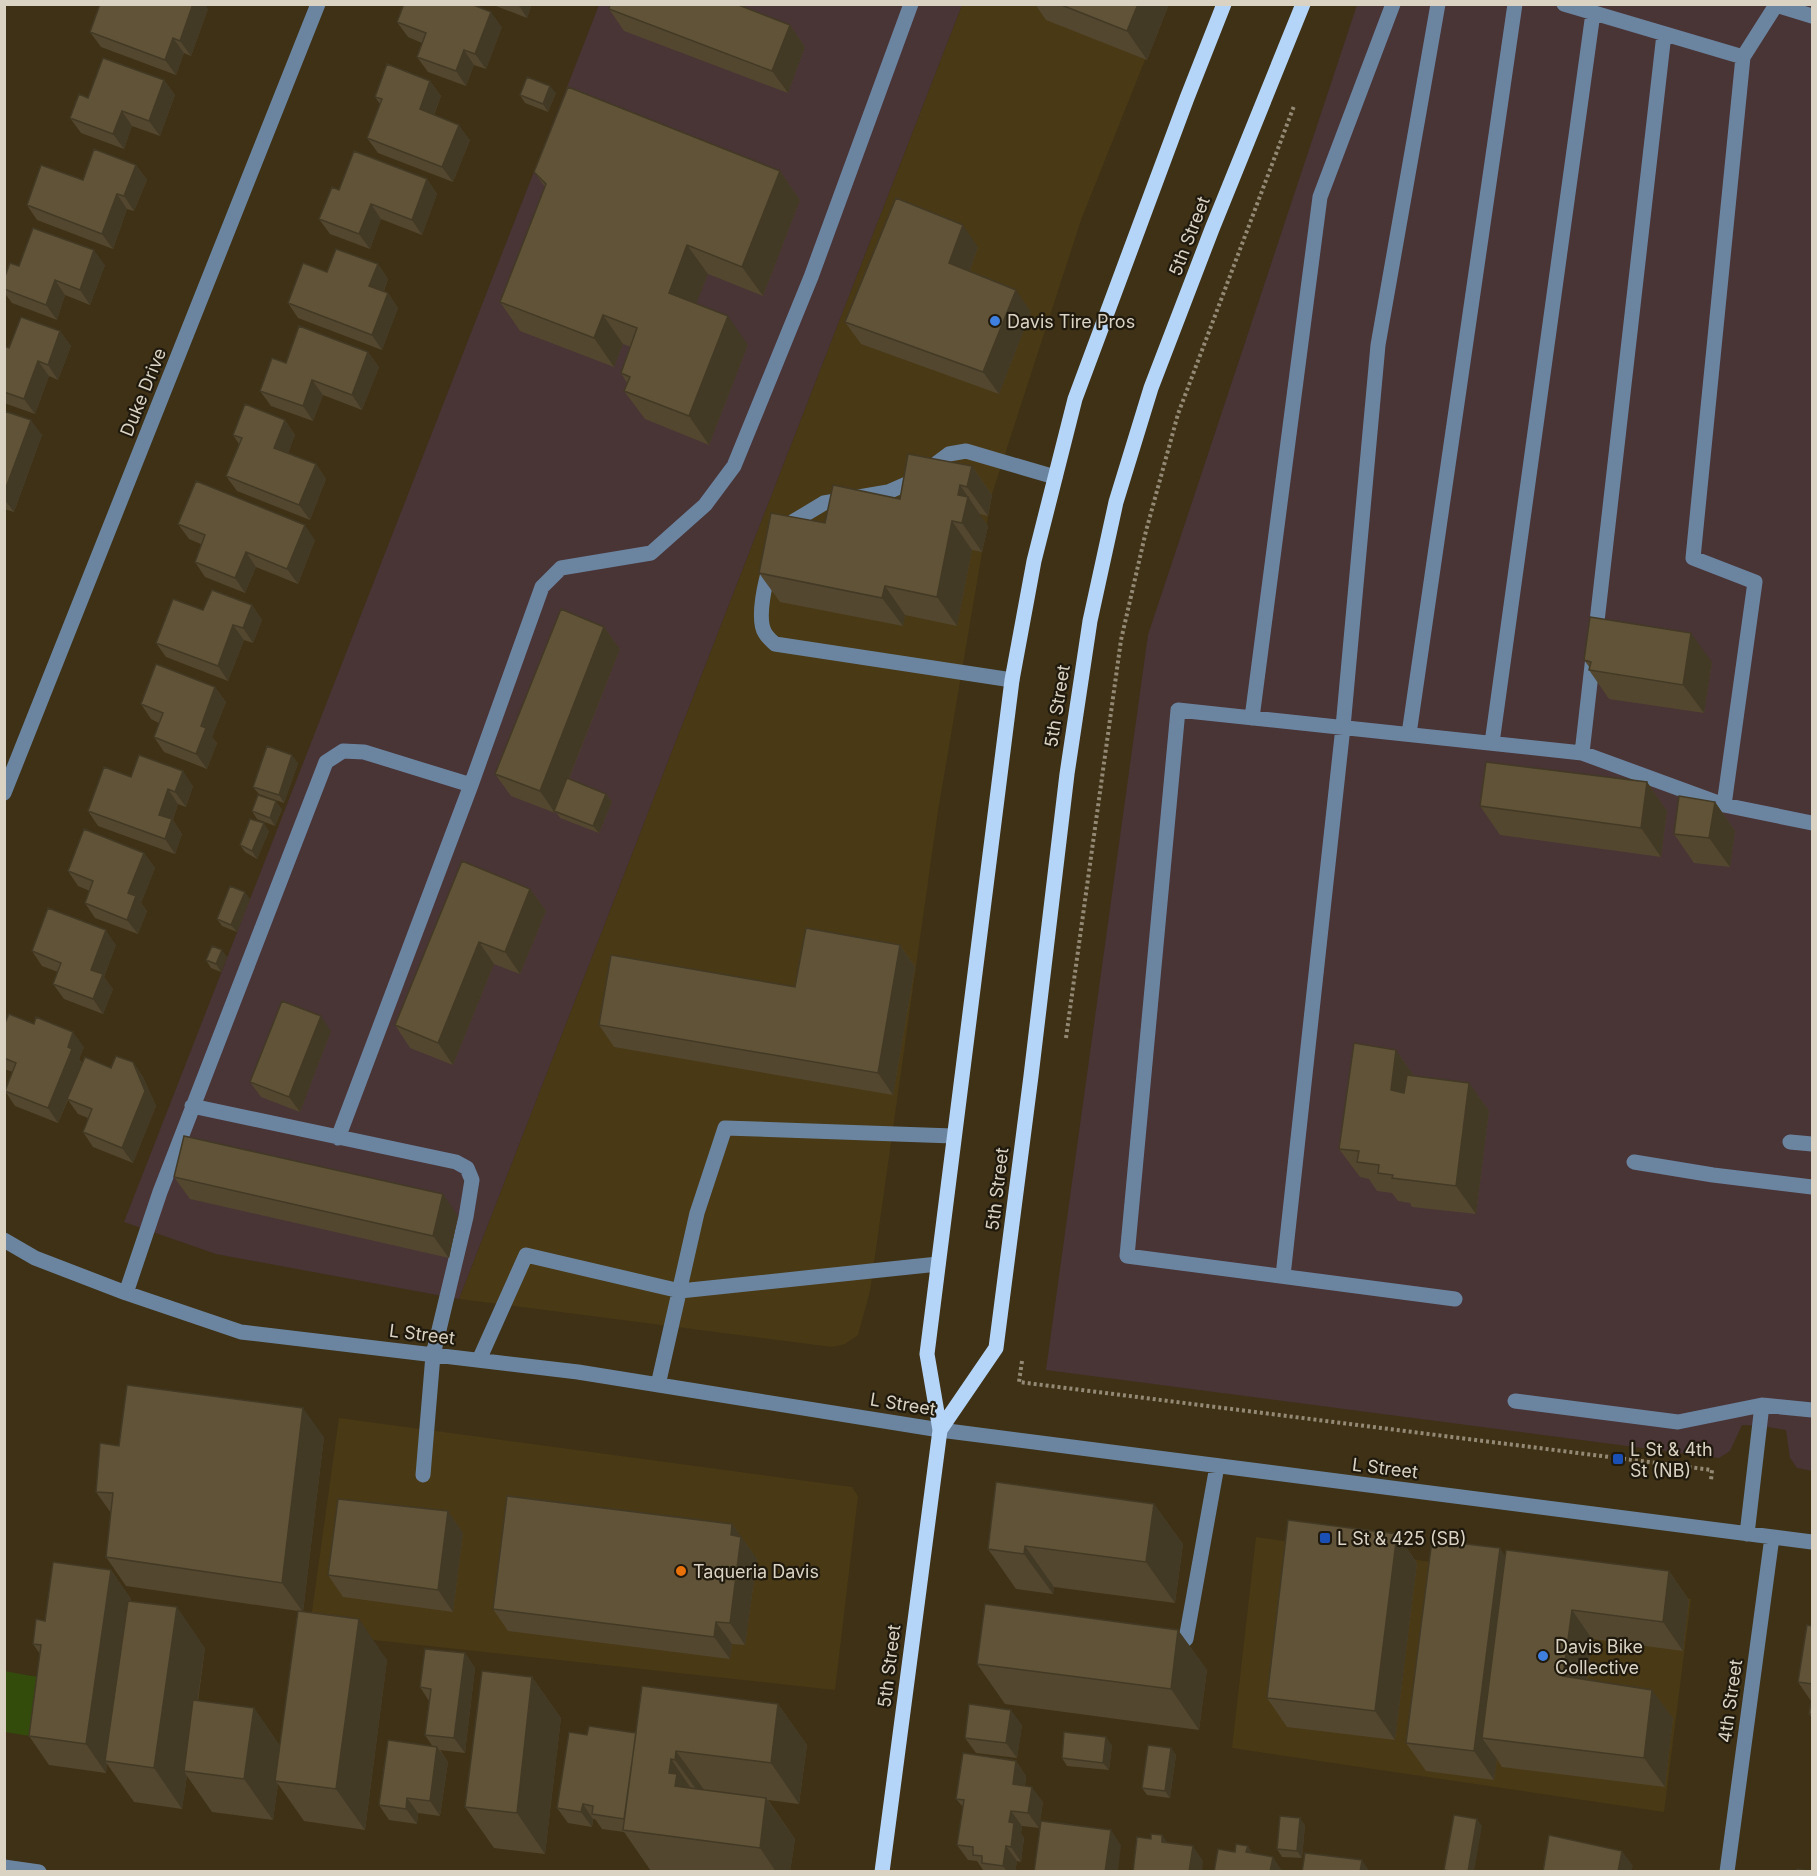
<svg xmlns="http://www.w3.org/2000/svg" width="1817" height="1876" viewBox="0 0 1817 1876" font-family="Inter,sans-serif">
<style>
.built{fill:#493915}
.industrial{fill:#493436}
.green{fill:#334c0c}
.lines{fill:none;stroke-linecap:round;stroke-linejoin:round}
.path{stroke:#938974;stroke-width:4;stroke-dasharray:3 3;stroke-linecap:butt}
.minor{stroke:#6b85a1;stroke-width:15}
.major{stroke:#b5d5f8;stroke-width:15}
.wall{fill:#53472f}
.shaded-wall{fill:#433a26}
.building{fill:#605337;stroke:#433a26;stroke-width:1.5}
.shop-dot{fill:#3f7fe0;stroke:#201a0e;stroke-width:2}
.transit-dot{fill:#1a4fb4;stroke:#201a0e;stroke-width:2}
.food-dot{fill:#e8710a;stroke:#201a0e;stroke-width:2}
.labels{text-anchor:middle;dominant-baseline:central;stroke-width:4.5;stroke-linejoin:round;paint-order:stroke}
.street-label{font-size:18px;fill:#dad3c3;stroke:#201a0e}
.poi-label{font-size:18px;fill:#dad3c3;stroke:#201a0e;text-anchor:start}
</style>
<rect width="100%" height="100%" fill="#3e3116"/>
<path class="built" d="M962,5h205l-86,215 -89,274 -54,317 -68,480 -12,44 -13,9 -13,3 -373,-48z
M339,1418l513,69 6,9 -23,194 -526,-57z
M1256,1537l435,62 -27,213 -432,-64z"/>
<path class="industrial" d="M599,5h363l-503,1294 -243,-45 -92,-32z
M1357,5h455v1466l-15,-3 -7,-10 -4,-28 -26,-4 -18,-1 -12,26 -11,7 -673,-88 102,-735z"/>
<path class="green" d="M4,1671l39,7 -7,59 -31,-5z"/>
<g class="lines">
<path class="path" d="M1066,1038l55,-398 25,-109 32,-117 116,-308
M1022,1361l-3,21 693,88 -1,10"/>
<path class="minor" d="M1564,4l179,53
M785,533l9,-12 30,-18 64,-11 25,-11 36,-27 17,-3 89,26
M771,563c-5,16 -15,55 -6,70 2,4 7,8 10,11l237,36
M1252,718l68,-521 73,-193
M1409,734l106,-730
M1492,743l101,-730
M1582,753l82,-719
M4,793l314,-789
M1724,805l31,-223 -62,-24 50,-501 33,-52 36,11
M192,1106l264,56 11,6 5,12 -6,37 -33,138 -10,120
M338,1138l133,-353 71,-198 19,-19 90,-15 54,-48 29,-39 77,-189 100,-273
M1790,1142l22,2
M1634,1162l79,13 99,12
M4,1240l31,18 91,35 115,39 337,40 362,58 872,112
M1283,1276l60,-549 35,-382 60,-341
M126,1293l34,-101 166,-430 17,-11 21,1 107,33
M1455,1299l-328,-43 51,-546 404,43 142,52 88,18
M479,1360l47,-105 154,36 258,-27
M658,1385l39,-172 28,-85 228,8
M1515,1401l163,21 84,-17 50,5
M1747,1534l15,-129
M1186,1639l31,-173
M4,1867l35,5
M1727,1872l45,-335"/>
<path class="major" d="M940,1430l56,-82 35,-272 36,-302 23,-153 26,-119 35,-114 61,-159 91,-225
M882,1872l58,-442 -13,-76 85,-674 22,-119 41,-162 112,-301 37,-94"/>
</g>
<path class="wall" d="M491,4h41l-5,14z
M1035,4h134l-22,56 -101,-40z
M208,9l-17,47 -7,-3 -8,22 -75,-28 -11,-15z
M609,9l181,16 15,22 -17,46 -164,-62z
M397,22l105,5 -16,42 -12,-4 -8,21 -38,-14 -11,-15 5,-14 -14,-6z
M164,80l11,15 -15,41 -28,-10 -8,23 -43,-16 -11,-15 18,-20z
M430,81l11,15 -7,19 36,25 -17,42 -75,-29 -11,-15 13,-34 -5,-7z
M556,93l-8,19 -23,-9 -5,-8z
M136,165l11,15 -13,31 -7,-2 -14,40 -76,-29 -10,-15 56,-25z
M780,171l20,29 -37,96 -55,-22 -12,30 52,41 -39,100 -64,-26 -21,-28 3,-8 -6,-10 10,-26 -8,-3 -9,23 -94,-36 -20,-29 45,-115 -11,-15z
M427,179l10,15 -15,41 -41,-16 -11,30 -40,-15 -11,-15 20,-29z
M978,247l-8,24 61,41 -32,82 -138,-50 -16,-22z
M378,264l10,15 -4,12 4,2 10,15 -16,42 -84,-32 -10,-15 39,-31z
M105,265l-15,40 -25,-10 -8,25 -45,-17 -8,-11v-3l15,-23z
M60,331l11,15 -13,34 -9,-4 -14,38 -31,-11v-57l5,2z
M368,352l11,15 -17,43 -39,-15 -10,26 -42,-15 -11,-15 26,-28z
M4,411l38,24 -28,77 -10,-3z
M285,420l10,15 -7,18 28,11 10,15 -16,41 -73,-29 -11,-15 13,-32 -6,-9z
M972,466l20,29 -4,21 -8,-2v1l8,11 -6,26 -10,-2 -15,76 -52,-11 -2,11 -123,-24 -21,-29 66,-50 75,-24z
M178,524l137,16 -17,44 -42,-17 -11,26 -40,-16 -10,-15 6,-18 -12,-5z
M252,605l10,15 -9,23 -9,-3 -16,41 -62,-24 -10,-14 47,-33z
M604,627l16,22 -51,130 37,15 6,8 -13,31 -39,-15 -4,-6 -1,1 -44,-17 -16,-22z
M1584,660l128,2 -8,51 -95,-14 -20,-29 1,-2z
M215,687l11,15 -14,35 5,6 -10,26 -43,-17 -10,-15 5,-14 -8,-4 -10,-15z
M298,763l-14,40 -25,-9 -6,-7z
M131,777l62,9 -7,21 -8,-3 -5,16 9,14 -7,20 -77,-28 -10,-15z
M1647,782l20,29 -6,46 -161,-22 -20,-29z
M1715,802l20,29 -5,36 -36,-4 -20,-29z
M282,809l-7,17 -18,-7 -5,-8z
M269,831l-12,28 -12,-7 -5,-7z
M144,853l11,15 -14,35 6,8 -9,23 -43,-16 -10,-15 5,-12 -12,-5 -10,-15z
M530,889l16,22 -26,63 -26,-10 -41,101 -43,-17 -15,-23z
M250,899l-13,33 -15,-6 -5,-7z
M116,945l-12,32 9,12 -10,25 -39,-15 -11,-15 5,-12 -16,-6 -10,-15z
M900,945l15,22 -22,128 -279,-48 -15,-22 196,-38z
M227,957l-6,15 -10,-4 -5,-8z
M4,1025l80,22 -5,12 3,4 29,5 22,-6 10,15 13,29 -23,57 -40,-16 -10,-15 5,-14 -10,-4 -10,-14 -10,23 -43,-17 -10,-15 8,-19 -9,-3z
M331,1031l-31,81 -39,-15 -11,-15z
M1396,1050l18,26 55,7 20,28 -13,103 -64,-7 -2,-4 -12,-2 -6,-8 -15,-2 -8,-12 -9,-2 -21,-28z
M174,1177l284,39 -9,42 -259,-59z
M324,1437l-21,175 84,48 -22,170 -61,-9 -26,-37 -5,36 -61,-8 -25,-36 -5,33 -48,-7 -27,-38 -1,9 -57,-8 -20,-29 11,-82 -7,-10 78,-74 20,29 -1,2 75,47 -7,53 56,7 26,38 18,-135 -172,-25 -20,-29 5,-44 -15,-21 23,-46z
M1154,1504l29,40 -8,59 -121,-16 -1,7 -37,-5 -28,-40z
M448,1511l15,22 -10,79 -110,-15 -15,-22z
M732,1524l25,35 -12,86 -13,-1 -2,15 -222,-28 -15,-22z
M1397,1534l20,29 -22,177 -108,-13 -20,-29z
M1505,1556l164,15 20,29 -6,51 -91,-12 -5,41 86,38 -8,69 -163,-20 -5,-8 -3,21 -68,-9 -20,-28z
M1812,1626v92l-3,-4 2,-13 -13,-19z
M1178,1630l29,40 -8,60 -194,-26 -28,-40z
M465,1653l10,15 -10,85 -25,-3 8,12 -8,54 -22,-3 -1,11 -28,-4 -10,-15 54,-58 -8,-12 4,-34 -9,-14z
M532,1677l29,41 -16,136 -51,-6 -29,-41z
M778,1704l29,41 -8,59 -31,-4 27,39 -5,33 -139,-1 -27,-39 -22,-3 -7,-10h-2l-1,8 -24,-4 -11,-15 30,-73 49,-2z
M1022,1725l-5,33 -41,-5 -11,-15z
M1112,1745l-3,25 -42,-4 -5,-8z
M1171,1748l5,7 -6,43 -23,-3 -5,-7z
M1016,1761l10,15 -1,10 18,16 -4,26 -17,-2 -1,7 3,5 -3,24 -4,-1 -2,11h-27l-1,-2h-4l-6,-9 -9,-1 -11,-15 6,-38 -7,-8z
M1305,1825l-3,33 -20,-1 -5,-8z"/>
<path class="shaded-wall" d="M193,4h12l3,5 -17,47 -11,-15z
M518,4h14l-5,14z
M1138,4h31l-22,56 -20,-29z
M491,12l11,15 -16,42 -11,-15z
M790,25l15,22 -17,46 -16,-22z
M173,38l11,15 -8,22 -11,-15z
M464,50l10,15 -8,21 -10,-15z
M164,80l11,15 -15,41 -11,-15z
M430,81l11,15 -11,28 -10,-15z
M550,86l6,7 -8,19 -5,-8z
M122,111l10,15 -8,23 -11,-15z
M459,125l11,15 -17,42 -11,-15z
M136,165l11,15 -13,31 -10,-15z
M780,171l20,29 -37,96 -21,-29z
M427,179l10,15 -15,41 -10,-15z
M117,194l10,15 -14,40 -11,-15z
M371,204l10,15 -11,30 -11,-15z
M963,225l15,22 -13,38 -16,-22z
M687,245l21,29 -19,48 -20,-29z
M94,250l11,15 -15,40 -10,-15z
M378,264l10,15 -8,22 -11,-15z
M55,280l10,15 -8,25 -11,-15z
M1016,290l15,22 -32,82 -16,-22z
M388,293l10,15 -16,42 -10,-15z
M603,315l20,29 -9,23 -20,-29z
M728,316l20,29 -39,100 -20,-29z
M60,331l11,15 -13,34 -10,-15z
M368,352l11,15 -17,43 -10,-15z
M38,361l11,15 -14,38 -11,-15z
M312,380l11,15 -10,26 -10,-15z
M31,420l11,15 -28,77 -10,-13v-6z
M285,420l10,15 -10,28 -11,-15z
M316,464l10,15 -16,41 -11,-15z
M972,466l20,29 -4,21 -21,-29z
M960,485l28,41 -6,26 -20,-29 -4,-28z
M952,521l20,29 -15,76 -20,-29z
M305,525l10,15 -17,44 -11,-15z
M246,552l10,15 -11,26 -10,-15z
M885,586l20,29 -2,11 -21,-28z
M252,605l10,15 -9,23 -10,-15z
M233,625l11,15 -16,41 -10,-15z
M604,627l16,22 -64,162h-2l1,2 -15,-22z
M1691,633l21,29 -8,51 -21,-28z
M215,687l11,15 -14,35 5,6 -10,26 -11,-15 5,-28z
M292,755l6,8 -14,40 -5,-8z
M183,771l10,15 -7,21 -11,-15z
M1647,782l20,29 -6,46 -20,-29z
M168,789l10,15 -5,16 9,14 -7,20 -10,-15 -6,-24z
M606,794l6,8 -13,31 -6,-7z
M276,801l6,8 -7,17 -5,-8z
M1715,802l20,29 -5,36 -21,-29z
M264,823l5,8 -12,28 -5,-8z
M144,853l11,15 -14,35 6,8 -9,23 -11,-14 1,-27z
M530,889l16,22 -26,63 -15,-22z
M245,892l5,7 -13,33 -6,-7z
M106,930l10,15 -12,32 9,12 -10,25 -10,-15 -2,-29z
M479,942l15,22 -41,101 -15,-22z
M900,945l15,22 -22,128 -15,-22z
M222,950l5,7 -6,15 -5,-8z
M321,1016l10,15 -31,81 -11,-15z
M73,1032l11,15 -5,12 3,5 -24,59 -10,-15 20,-61z
M1396,1050l20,29 -5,40 -20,-29z
M133,1062l10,15 13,29 -23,57 -11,-15z
M1469,1083l20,28 -13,103 -20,-28z
M443,1194l15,22 -9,42 -16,-22z
M303,1408l21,29 -21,175 -21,-29z
M1154,1504l29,40 -8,59 -29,-41z
M448,1511l15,22 -10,79 -15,-22z
M732,1524l25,35 -12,86 -15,-22 1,-88z
M1397,1534l20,29 -22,177 -20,-29z
M1025,1546l29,41 -1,7 -29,-40z
M1500,1548l20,29 -38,161 15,21 -3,21 -20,-29z
M111,1570l20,29 -24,163 -2,-1 2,3 -1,9 -20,-29z
M1669,1571l20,29 -6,51 -20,-29z
M177,1607l28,41 -18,124 -3,-1 3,5 -5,33 -28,-41z
M1572,1610l20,29 -9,66 -20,-29z
M359,1619l28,41 -22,170 -29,-41z
M716,1622l16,22 -2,15 -16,-22z
M1178,1630l29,40 -8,60 -28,-41z
M465,1653l10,15 -10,85 -11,-15z
M532,1677l29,41 -16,136 -28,-41z
M1652,1690l21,28 -8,69 -21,-29z
M778,1704l29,41 -8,59 -28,-41z
M254,1708l28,41 -7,32 3,3 -5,36 -29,-41z
M1011,1710l11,15 -5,33 -11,-15z
M1106,1737l6,8 -3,25 -6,-7z
M437,1747l11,15 -8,54 -10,-15z
M1171,1748l5,7 -6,43 -5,-7z
M676,1751l29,40 -1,9 -29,-40z
M671,1759l28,41 -24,-14 -6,-13z
M1016,1761l10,15 -3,23 -10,-15z
M1032,1787l11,15 -4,26 -11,-15z
M407,1798l11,15 -1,11 -11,-15z
M766,1798l29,41 -5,33h-14l-16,-24z
M583,1804l10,15 -1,8 -11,-15z
M1011,1811l11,15 -1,7 3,5 -3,24 -10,-15 -2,-25z
M1300,1818l5,7 -3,33 -5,-7z
M1477,1819l5,7 -8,46h-6z
M1111,1830l10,15 -3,27h-13z
M1162,1835l11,15 -11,-8z
M1006,1846l11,15 -2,11h-8l-4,-6z
M1193,1846l10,15 -1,11h-13z
M1248,1846l10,15 -12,-9z
M1622,1851l11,15 -2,6h-13z
M1273,1857l10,15h-13z
M1362,1860l8,12h-10z"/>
<path class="building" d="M100,4h93l-13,37 -7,-3 -8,22 -75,-28z
M404,4h67l20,8 -16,42 -11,-4 -8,21 -39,-14 9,-24 -29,-11z
M610,4h126l54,21 -18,46 -163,-62z
M1059,4h79l-11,27z
M103,58l61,22 -15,41 -27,-10 -9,23 -43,-16 9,-24 9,4z
M387,64l43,17 -10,28 39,16 -17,42 -75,-29 15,-39 -7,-2z
M527,77l23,9 -7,18 -23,-9z
M568,87l212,84 -38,96 -55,-22 -18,48 59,23 -39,100 -65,-25 6,-14 -9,-4 16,-45 -34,-13 -9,23 -94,-36 46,-118 -12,-12z
M94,149l42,16 -12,31 -7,-2 -15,40 -75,-29 14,-40 42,15z
M354,151l73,28 -15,41 -41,-16 -12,30 -40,-15 13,-32 7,3z
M896,198l67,27 -14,38 67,27 -33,82 -138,-50z
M33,228l61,22 -14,40 -25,-10 -9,25 -42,-16v-10l6,-16 9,3z
M336,249l42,15 -9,22 19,7 -16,42 -84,-32 15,-40 24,9z
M21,317l39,14 -12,34 -10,-4 -14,38 -20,-7v-46l5,2z
M299,326l69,26 -16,43 -40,-15 -9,26 -43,-15 12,-33 14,5z
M245,404l40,16 -11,28 42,16 -17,41 -73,-29 16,-38 -9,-3z
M4,411l27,9 -27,73z
M908,454l64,12 -5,21 -7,-2 -2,10 10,2 -6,26 -10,-2 -15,76 -52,-11 -3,12 -123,-25 12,-60 54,10 8,-38 67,14z
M196,481l109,44 -18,44 -41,-17 -11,26 -40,-16 10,-27 -27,-11z
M212,590l40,15 -9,23 -10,-3 -15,41 -62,-23 17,-44 30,11z
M561,609l43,18 -64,164 -45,-17z
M1590,617l101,16 -8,52 -94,-15 2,-8 -7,-2z
M156,664l59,23 -14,39 5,2 -10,26 -42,-17 9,-24 -22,-9z
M267,746l25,9 -13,40 -26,-8z
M139,755l44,16 -8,21 -7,-3 -9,26 13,4 -7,20 -77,-28 16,-44 27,10z
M1486,762l161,20 -6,46 -161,-22z
M567,778l39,16 -13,32 -39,-15z
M258,795l18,6 -6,17 -18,-7z
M1679,796l36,6 -6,36 -35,-4z
M250,819l14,4 -12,28 -12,-6z
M84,829l60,24 -16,40 8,3 -9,24 -42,-17 8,-22 -25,-10z
M462,861l68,28 -25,63 -26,-10 -41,101 -43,-18z
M230,886l15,6 -14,33 -14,-6z
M48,908l58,22 -15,40 12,4 -10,25 -40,-15 8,-21 -29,-12z
M806,928l94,17 -22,128 -279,-48 12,-70 184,32z
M212,946l10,4 -6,14 -10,-4z
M282,1001l39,15 -32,81 -39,-15z
M9,1014l25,10 2,-7 37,15 -5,15 4,2 -24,59 -43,-17 11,-28 -12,-5v-33z
M1354,1043l42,7 -5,40 13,3 3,-18 62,8 -13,103 -64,-8 1,-3 -15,-2 1,-8 -22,-3 2,-11 -20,-2z
M116,1056l17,6 12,29 -23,57 -39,-16 9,-23 -25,-10 18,-42 26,11z
M184,1136l259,58 -10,42 -259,-59z
M127,1385l176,23 -21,175 -176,-26 7,-64 -17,-1 4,-49 19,3z
M996,1482l158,22 -8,58 -121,-16 -1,8 -36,-5z
M507,1496l225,28 -1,11 10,2 -11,86 -14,-1 -2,15 -221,-28z
M338,1499l110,12 -10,79 -110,-15z
M1288,1520l109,14 -22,177 -108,-13z
M1432,1540l68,8 -26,203 -68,-8z
M1506,1550l163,21 -6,51 -91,-12 -9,66 89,14 -8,68 -162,-20z
M53,1562l58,8 -25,174 -57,-8 12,-91 -8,-1 3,-25 9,2z
M128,1601l49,6 -23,161 -49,-7z
M985,1604l193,26 -7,59 -194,-25z
M298,1611l61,8 -23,170 -61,-8z
M1807,1625l5,1v58l-14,-2z
M425,1649l40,4 -11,85 -29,-3 6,-46 -11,-2z
M482,1671l50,6 -15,136 -52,-6z
M642,1686l136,18 -7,59 -95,-12 -1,9 -4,-1 -2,14 8,1 -2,12 91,12 -6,50 -137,-18z
M1812,1697v17h-3z
M193,1700l61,8 -10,71 -60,-8z
M969,1704l42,6 -5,33 -41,-5z
M589,1726l47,7 -12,86 -32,-5 1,-8 -10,-2 -2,8 -24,-4 12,-76 18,3z
M1064,1732l42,5 -3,26 -41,-5z
M388,1740l49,7 -7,54 -23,-3 -1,11 -27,-4z
M1148,1745l23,3 -6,43 -23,-3z
M963,1753l53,8 -3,23 19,3 -4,26 -17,-2 -2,11 5,1 -3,24 -5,-1 -3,20 -21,-3v-7l-9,-1v-8l-16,-2 7,-45 -8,-1z
M1454,1815l23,4 -9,53h-14l-10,-2z
M1280,1816l20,2 -3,33 -20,-2z
M1041,1821l70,9 -6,42h-71z
M1151,1834l11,1v7l31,4 -4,26h-56l4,-35 14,2z
M1549,1835l73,16 -4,21h-75z
M1236,1844l12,2 -2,6 27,5 -3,15h-56l4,-23 17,3z
M1305,1853l57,7 -2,12h-58z
M1797,1869l14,3h-14z"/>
<g class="shop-dot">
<circle cx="995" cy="321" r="6"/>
<circle cx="1543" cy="1656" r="6"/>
</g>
<g class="transit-dot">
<rect x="1612" y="1453" width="12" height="12" rx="3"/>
<rect x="1319" y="1532" width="12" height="12" rx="3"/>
</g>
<circle class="food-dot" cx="681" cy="1571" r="6"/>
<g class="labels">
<g class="street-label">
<text transform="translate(1189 236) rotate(-69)">5th Street</text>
<text transform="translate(143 392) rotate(-68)">Duke Drive</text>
<text transform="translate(1057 706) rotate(-81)">5th Street</text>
<text transform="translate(997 1189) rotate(-83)">5th Street</text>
<text transform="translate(422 1334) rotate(7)">L Street</text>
<text transform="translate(903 1404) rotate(9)">L Street</text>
<text transform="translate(1385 1468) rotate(7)">L Street</text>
<text transform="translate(889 1666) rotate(-83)">5th Street</text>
<text transform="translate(1730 1701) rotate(-82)">4th Street</text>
</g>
<g class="poi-label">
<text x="1007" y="321">Davis Tire Pros</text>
<text x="1630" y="1449">L St &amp; 4th<tspan x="1630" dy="21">St (NB)</tspan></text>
<text x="1337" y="1538">L St &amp; 425 (SB)</text>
<text x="693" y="1571">Taqueria Davis</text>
<text x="1555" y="1646">Davis Bike<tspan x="1555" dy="21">Collective</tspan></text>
</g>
</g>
<rect width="1817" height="1876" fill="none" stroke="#dad3c3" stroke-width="12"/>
</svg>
